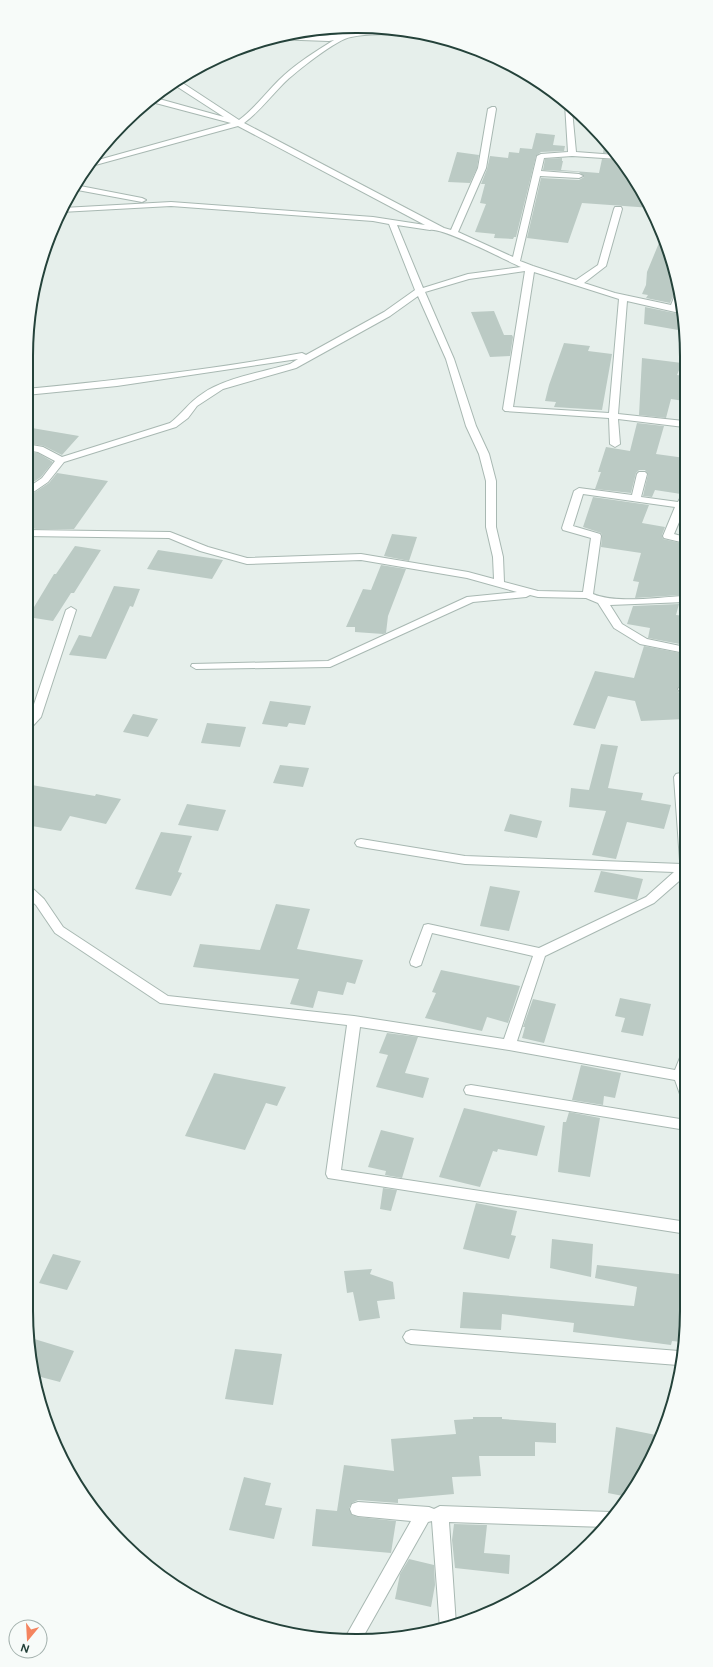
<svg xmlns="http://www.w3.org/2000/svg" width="713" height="1667" viewBox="0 0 713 1667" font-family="Figtree,sans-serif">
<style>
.building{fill:#bbcac4}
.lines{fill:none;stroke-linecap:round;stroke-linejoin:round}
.street-casing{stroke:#a8b8b2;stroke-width:2}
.street{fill:#fff;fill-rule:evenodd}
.rim{fill:none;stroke:#24423a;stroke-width:2}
</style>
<rect width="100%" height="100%" fill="#e6efeb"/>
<path class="building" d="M536,133l19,2 -2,10 12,1 -1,5 -23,1 -5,4 -20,81h-2l-1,2 -19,-1 1,-4 -20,-2 11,-28 -6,-1 5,-19h-4l6,-15 3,-13 18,2 1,-6 10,1 1,-5 12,1z
M605,139l10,14h-12z
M457,152l22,3 -2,13 -7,15 -22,-1z
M562,158v3h1l-2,9 38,3 3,-14 18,1 32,48 -70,-5 -14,40 -41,-5 14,-60 38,2 5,-3 -5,-5 -36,-2 2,-11z
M661,238l17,54 -4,2 -4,9 -24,-5 2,-3 -6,-1 4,-9 1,-13z
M645,307l39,8v16l-40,-7z
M494,311l10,24h8l1,2 -3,19 -20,1 -19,-45z
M564,343l26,3 -2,5 24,3 -10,56 -48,-3 2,-5 -11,-1 4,-16z
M642,358l40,5 -5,12 7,1v25l-13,-2 -5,19 -27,-3z
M637,423l27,3 -8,28 29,4v35l-4,1 -26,-4 -3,7 -9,-1 5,-22 -3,-4h-6l-3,3 -5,20 -36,-4 6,-17h-3l8,-25 24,4z
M26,427l53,9 -17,19 -18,-9 -18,-3z
M26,452l12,1 15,9 -12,15 -15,10z
M57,473l51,8 -34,48h-38l-10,-2v-29l23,-15z
M593,497l56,8 -7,18 23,4 -3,8 1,4 22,5v36l-4,15 -46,3 4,-16 -6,-1 8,-28 -40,-6 1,-11 -1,-3 -18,-6z
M392,534l25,3 -8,24 -25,-5z
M75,546l26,4 -27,43h-3l-18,28 -25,-4 26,-43h2z
M158,550l65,10 -11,19 -65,-10z
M381,565l25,4 -18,47 -2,17 -3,1 -28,-2v-5h-9l17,-38 8,1z
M114,586l26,3 -7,18 -3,-1 -24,53 -37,-4 10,-20 12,2z
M679,604l-3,11 9,1v29l-37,-7 2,-10 -23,-4 6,-18z
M644,646l41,8v31l-5,1 -3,3 3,6 5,1v23l-44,2 -6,-20 -27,-5 -13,33 -22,-4 22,-54 39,7z
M270,701l41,5 -6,19 -16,-2 -2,4 -25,-3z
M133,714l25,5 -10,18 -25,-5z
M207,723l39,4 -6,20 -39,-4z
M601,744l17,2 -10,42 35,5 -2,7 30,5 -7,24 -37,-7 -11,37 -24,-4 14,-44 -37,-4 2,-19 18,2z
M280,765l29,3 -6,19 -30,-4z
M26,784l69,12 1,-2 25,5 -15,25 -36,-8 -9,15 -35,-6z
M187,804l39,6 -8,21 -40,-6z
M510,814l32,7 -5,17 -33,-7z
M161,832l31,4 -14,36 4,1 -11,23 -36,-7z
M601,871l42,8 -6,21 -43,-8z
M490,886l30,5 -11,40 -29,-5z
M276,904l34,5 -13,40 66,11 -8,24 -8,-2 -4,13 -25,-4 -5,17 -23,-4 9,-25 -106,-12 7,-23 60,6z
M441,970l79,16 -12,37 -21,-6 -5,14 -57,-13 11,-25 -4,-1z
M620,998l31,6 -8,32 -22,-4 4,-14 -10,-2z
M533,999l23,5 -12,39 -22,-5 3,-11h-2z
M387,1033l31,4 -13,36 24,5 -6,20 -47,-11 12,-32 -9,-2z
M581,1065l40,8 -6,25 -11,-2 -1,9 -31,-5z
M214,1073l72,14 -9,19 -11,-3 -21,47 -60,-14z
M464,1108l81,18 -8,30 -39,-7 -1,3 -4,-1 -13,36 -41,-10z
M569,1112l31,6 -10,59 -32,-5 5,-50h3z
M381,1130l33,8 -12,40 -17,-3 1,-4 -18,-4z
M383,1188l14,2 -6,21 -11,-2z
M476,1203l41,8 -6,24 5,1 -7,23 -46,-10z
M552,1239l41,5 -2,33 -41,-9z
M53,1254l28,7 -14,29 -28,-7z
M597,1265l90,10v35l-5,32 -10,-1 -1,4 -98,-13 1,-9 -72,-9 -1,16 -41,-2 3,-36 171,14 3,-19 -42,-9z
M372,1269l-2,5 23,8 2,17 -18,2 3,17 -21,3 -6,-29 -6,1 -3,-22z
M31,1338l43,13 -14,31 -23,-6z
M235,1349l47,5 -9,51 -48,-6z
M473,1417h29v2l54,4v20l-21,-1v14h-56l2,20 -29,1 2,17 -56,5v4l-40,-3 -6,3 -3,5 3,7 6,2 38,4 -5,32 -79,-7 4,-37 21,2 7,-46 50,6 -3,-32 65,-5 -2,-14 19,-1z
M616,1427l45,9 -18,40 -15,21 -20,-4z
M244,1477l27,6 -6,22 17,3 -8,31 -45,-9z
M454,1524l33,1 -3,28 26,2 -1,19 -54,-6 -3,-28z
M409,1559l25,6 1,20 -4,22 -36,-8 5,-25z"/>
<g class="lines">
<defs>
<path id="street" d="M356,27l7,1 -5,4c22,-3 45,-2 67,3l-3,1c-23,-1 -48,-4 -71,1 -14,2 -56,35 -68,47 -13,13 -24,28 -39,39l200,105 7,2 27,-62 10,-59 4,-2h3l1,2 -10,59 -28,64 55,25 24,-101 4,-2 27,-2 -3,-48 7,6 4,42 40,3 3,4 -47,-3 -28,2 -3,13 38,3 4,2 -4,2 -39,-2 -20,85 13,5 43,14 22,-15 16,-56 1,-2h6l1,2 -16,57 -22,17 31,10 56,12 4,-10 3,-2 3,9 -2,5 4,1 1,6 -57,-13 -9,113 66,7v6l-66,-8 2,25 -5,3 -5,-3 -1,-26 -104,-7 -2,-2 22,-138 -56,8 -44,13 29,67 22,67 13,28 7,27v46l7,30 1,25 34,9 45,1 8,-54 -28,-8 -1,-2 12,-37 5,-3 53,7 5,-21 2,-2h6l2,2 -6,23 37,5 4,-7 3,-1v14l-11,26 11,3v6l-21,-5 -1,-2 12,-29 -92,-13 -10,32 27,8 1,2 -8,58c24,10 65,3 92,2v6l-75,3 12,19 25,15 38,8v6l-45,-9 -26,-16 -16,-25 -12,-5 -48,-1 -8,-2 -4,2 -53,5 -143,65 -134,2 -5,-3 1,-2 136,-3 139,-64 50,-5 -50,-14 -106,-18 -114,4 -47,-13 -31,-13 -143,-2v-6l144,2 38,15 39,11 114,-4 107,18 26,7 -1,-22 -7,-30v-46l-7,-27 -13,-28 -20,-67 -28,-63 -28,20 -94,52 -73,21 -26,17 -9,12 -12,9 -112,35 -16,20 -22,15v-8l16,-11 13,-17 -17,-9 -12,-2v-6l17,3 19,10 108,-34c12,-9 19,-21 32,-29 22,-16 61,-22 88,-30l8,-5 -181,27 -91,9v-6c92,-9 185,-19 276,-36l4,2 78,-43 31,-22 -26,-66 -16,-3 -202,-15 -110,6 2,-4 108,-6 202,15 52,8 -187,-99 -150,41 3,-5 140,-39 -83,-22 4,-4 72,20 -51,-33 5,-4 61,40c15,-11 26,-26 40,-40 16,-16 36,-28 55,-40l-5,1 -56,-2 -3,-1c31,-8 56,6 86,-11zM397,225l33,5c12,-3 75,30 91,37l-53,7 -45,14zM534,272l85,27 -10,114 -96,-6z
M75,185l67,13 4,2 -4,2 -70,-13z
M71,607l5,3 -35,107 -11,12 -4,1v-10l4,-4 36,-106z
M685,686v9l-4,-1 -3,-5 2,-2z
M685,772l1,103 -32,28 -109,53 -28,85 158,29 6,-15 5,-1v44l-5,-1 -6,-17 -166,-30 -149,-23 -19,143 346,52v12l-359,-56 -2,-4 21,-149 -187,-22 -105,-70 -19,-28 -10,-9v-11l4,1 14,13 19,28 105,69 186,20 150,23 29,-83 -101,-23 -10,29 -1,3 -5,2 -5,-2 -1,-3 14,-37 4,-1 111,24 107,-51 28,-25 -209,-8 -104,-17 -4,-1 -2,-3 2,-3 4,-1 104,17 217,8 -2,-3 -6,-84 2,-3z
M471,1085l215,35v10l-215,-35 -5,-1 -2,-4 2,-4z
M411,1330l268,21 1,1 -2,13 -267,-21 -5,-2 -3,-5 3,-5z
M358,1502l71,5 5,2 6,-3 171,6 4,2 -9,13 -157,-5 7,103 -16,4 -8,-108 -4,1 -65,115 -17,-1 65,-115 -53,-5 -6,-2 -2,-5 2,-5z"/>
</defs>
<use href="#street" class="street-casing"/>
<use href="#street" class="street"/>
</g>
<path d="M0 0H713V1667H0ZM356 33H357A323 323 0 0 1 680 356V1311A323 323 0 0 1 357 1634H356A323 323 0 0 1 33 1311V356A323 323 0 0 1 356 33Z" fill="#f7fbf9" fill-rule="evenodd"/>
<path class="rim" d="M356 33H357A323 323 0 0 1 680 356V1311A323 323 0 0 1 357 1634H356A323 323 0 0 1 33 1311V356A323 323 0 0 1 356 33Z"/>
<g transform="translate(28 1639) rotate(198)"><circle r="19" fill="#f7fbf9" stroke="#a3b1ad"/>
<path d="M0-3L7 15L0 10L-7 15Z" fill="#f4845f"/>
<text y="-6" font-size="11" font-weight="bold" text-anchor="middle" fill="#24423a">N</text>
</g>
</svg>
